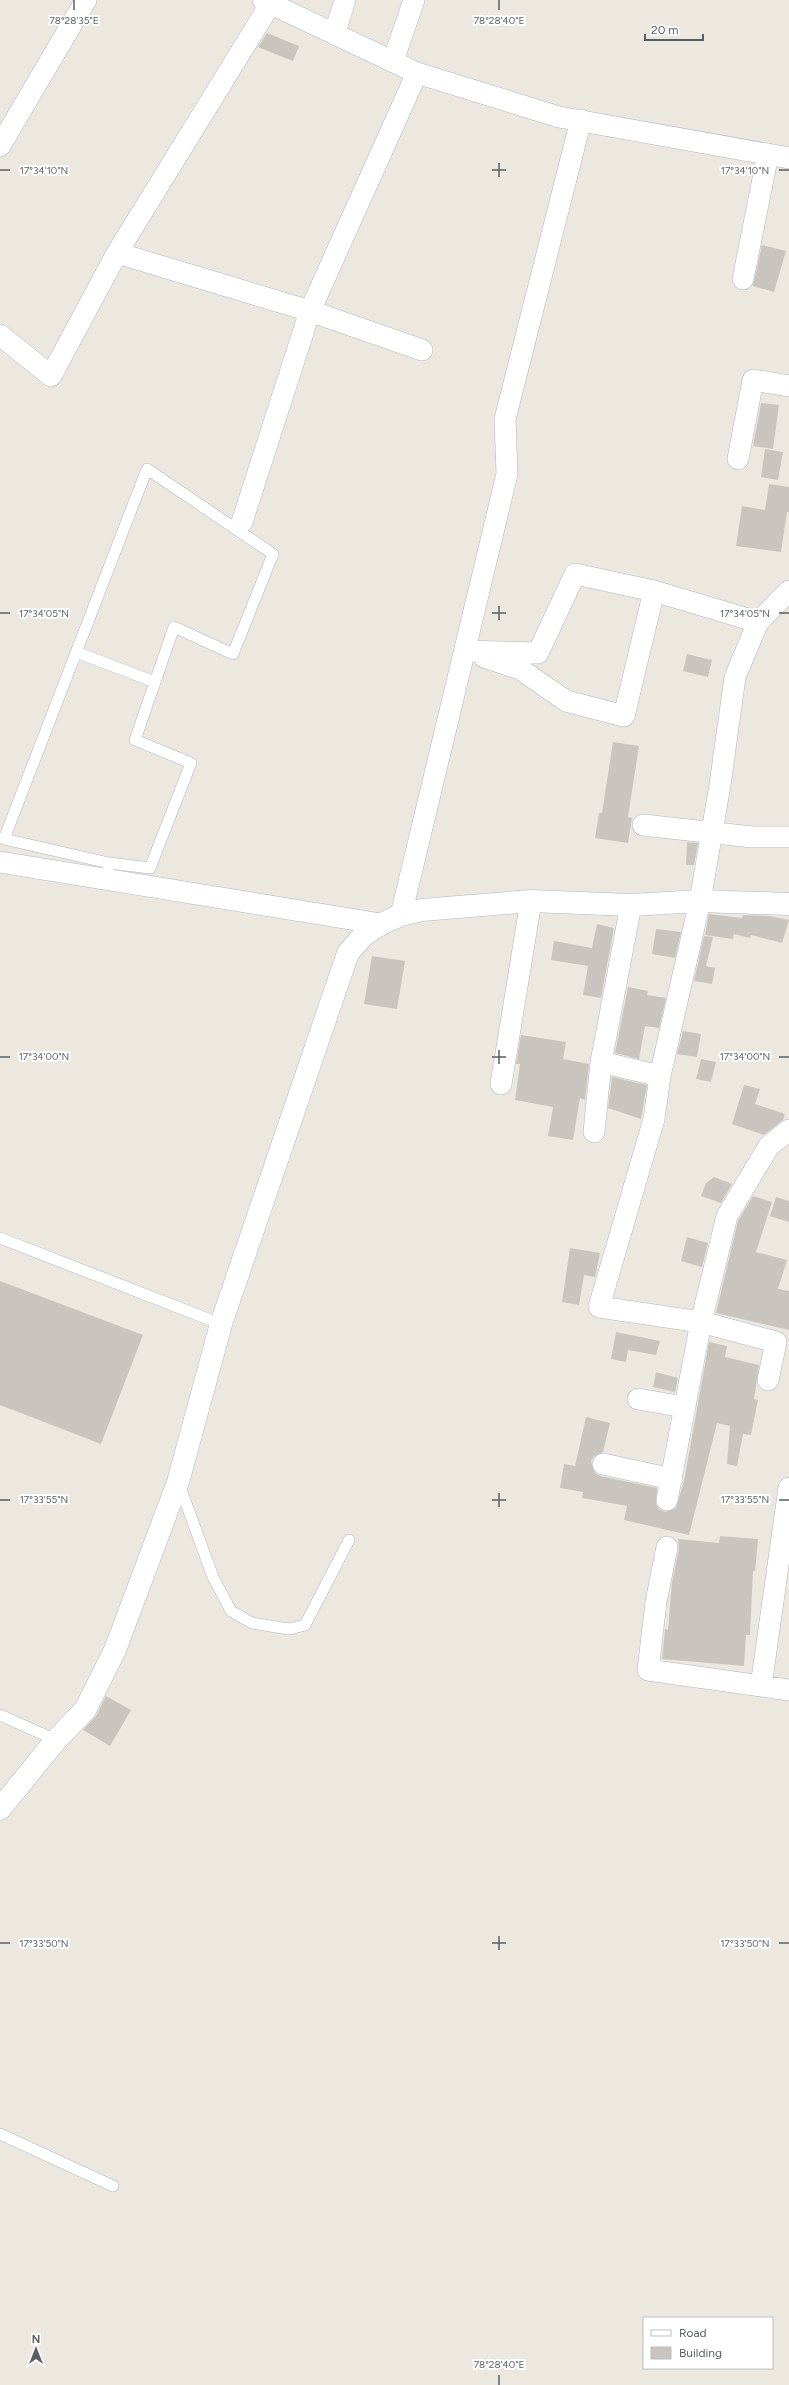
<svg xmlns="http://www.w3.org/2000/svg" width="789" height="2385" viewBox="0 0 789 2385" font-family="Figtree,sans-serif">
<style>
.building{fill:#cac4be}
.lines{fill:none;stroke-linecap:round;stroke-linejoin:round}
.lane-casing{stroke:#b1b5b9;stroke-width:12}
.street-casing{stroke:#b1b5b9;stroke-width:22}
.secondary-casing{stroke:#b1b8bc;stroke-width:23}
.lane{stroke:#fff;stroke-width:11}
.street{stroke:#fff;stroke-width:21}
.secondary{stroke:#fff;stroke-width:22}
.ticks{fill:none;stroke:#585f62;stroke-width:1.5}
.ticks-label{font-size:10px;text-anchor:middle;fill:#585f62;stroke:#fff;stroke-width:4;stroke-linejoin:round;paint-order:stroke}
</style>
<rect width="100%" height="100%" fill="#ede8df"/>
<path class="building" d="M267,33l32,13 -6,15 -35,-14z
M762,245l24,6 -12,41 -21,-6z
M761,403l18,2 -6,44 -20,-3z
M765,449l18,3 -5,28 -17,-3z
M769,484l20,3v25h-2l-6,40 -45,-6 6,-40 23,4z
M687,654l25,6 -4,17 -25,-6z
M613,742l26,4 -11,71 4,1 -4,25 -33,-5 4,-25h3z
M687,842l11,1 -4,22h-8z
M709,914l33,4 1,-3 26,1 20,4 -7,23 -31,-8 -1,3 -16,-4 -1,5 -28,-4z
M597,924l17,4 -13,70 -18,-3 5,-29 -37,-6 3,-19 38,7z
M656,929l25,3 -6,26 -23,-4z
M704,936l9,1 -7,29 9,2 -3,16 -18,-3z
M372,956l33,5 -8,48 -33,-5z
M628,987l20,4 -1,4 19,3 -7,30 -14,-2 -6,33 -24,-6z
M683,1031l18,3 -4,23 -20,-3z
M521,1035l45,7 -3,17 26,5 -4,36 -5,-2 -7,42 -25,-4 5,-29 -38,-7 5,-36h-4z
M701,1059l15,3 -5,20 -15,-3z
M612,1077l35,8 -6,34 -33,-11z
M744,1085l16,4 -5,15 30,10 -2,6 -19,15 -32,-11z
M714,1177l18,7 -11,19 -20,-7 5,-13z
M753,1196l19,6 -16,50 31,8 -9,29 11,2v39l-73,-17 22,-92z
M776,1197l13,4v21l-19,-6z
M687,1237l21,6 -6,24 -21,-6z
M570,1248l30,5 -5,24 -11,-2 -5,30 -17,-3z
M0,1281l143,54 -42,109 -101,-39z
M616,1332l44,9 -4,14 -28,-5 -2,12 -15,-3z
M709,1342l18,4 -2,11 34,8 -5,34 4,1 -7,35 -8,-1 -6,32 -10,-2 3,-38 -13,-3 -28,112 -65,-15 3,-14 -45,-8 1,-6 -23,-4 4,-24 11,2 11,-49 24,6 -7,29 -9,4 -3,5 4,12 5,3 57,12 -1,16 3,5 6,3 11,-4 8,-27z
M656,1372l22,6 -3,14 -22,-5z
M720,1536l38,3 -3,33 -2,-1 -3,64h-4l-2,31 -82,-7 3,-30 3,1 4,-48 7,-33 -1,-10 41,4z
M106,1696l25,14 -21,36 -27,-16 13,-14z"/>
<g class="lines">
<defs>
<path id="lane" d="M76,652l79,30
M106,879l3,-16 -105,-24 143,-370 126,85 -40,100 -59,-27 -39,113 56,23 -41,105 -41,-5
M0,1238l221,86
M179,1484l34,93 18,34 21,12 37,6 16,-4 44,-85
M0,1715l56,25
M0,2134l113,52"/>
<path id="street" d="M263,0l154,73 142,44 230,41
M335,32l10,-32
M393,61l21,-61
M0,146l86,-146
M117,253l193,58 112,39
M743,279l25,-125
M0,335l51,41 66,-123 154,-250
M738,459l15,-79 36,6
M242,522l68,-211 107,-238
M465,651l73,2 37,-79 79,17 104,31
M484,657l36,12 46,32 58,15 30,-125
M643,825l109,12h37
M0,862l381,62
M401,915l106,-441 -2,-55 76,-299
M601,1062l59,14
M501,1084l30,-183
M594,1132l7,-70 30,-157
M768,1380l8,-38 -75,-20 -102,-15 55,-188 6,-43 40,-175 20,-116 15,-108 23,-55 31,-31
M638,1399l46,8
M603,1464l69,15
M667,1500l34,-178 26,-106 42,-70 20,-16
M667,1547l-11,55 -8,68 141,20
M761,1686l28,-198"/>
<path id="secondary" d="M0,1809l56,-69 29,-30 30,-60 63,-168 43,-158 127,-371 16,-18 17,-11 20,-9 21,-5 109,-9 100,4 69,-4 89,3"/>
</defs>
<use href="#lane" class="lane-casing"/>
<use href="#street" class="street-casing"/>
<use href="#secondary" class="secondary-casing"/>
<use href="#lane" class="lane"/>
<use href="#street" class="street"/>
<use href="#secondary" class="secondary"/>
</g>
<path class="ticks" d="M74,0v10M499,0v10M499,163v14M0,170h10M492,170h14M779,170h10M499,606v14M0,613h10M492,613h14M779,613h10M499,1050v14M0,1057h10M492,1057h14M779,1057h10M499,1493v14M0,1500h10M492,1500h14M779,1500h10M499,1936v14M0,1943h10M492,1943h14M779,1943h10M499,2375v10"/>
<g class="ticks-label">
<text x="74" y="24">78°28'35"E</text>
<text x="499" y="24">78°28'40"E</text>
<text x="44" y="174">17°34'10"N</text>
<text x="745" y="174">17°34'10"N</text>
<text x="44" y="617">17°34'05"N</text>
<text x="745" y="617">17°34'05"N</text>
<text x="44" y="1060">17°34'00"N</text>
<text x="745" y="1060">17°34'00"N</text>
<text x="44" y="1503">17°33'55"N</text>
<text x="745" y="1503">17°33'55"N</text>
<text x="44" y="1947">17°33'50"N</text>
<text x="745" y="1947">17°33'50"N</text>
<text x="499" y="2368">78°28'40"E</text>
</g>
<rect x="643" y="2317" width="130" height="52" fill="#ffffff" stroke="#bcbfc0"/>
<rect x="651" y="2330" width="20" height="6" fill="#ffffff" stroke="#bcbfc0"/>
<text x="679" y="2337" font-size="12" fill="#585f62">Road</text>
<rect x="651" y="2347" width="20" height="12" fill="#cac4be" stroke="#bcbfc0"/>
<text x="679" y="2357" font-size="12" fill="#585f62">Building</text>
<g transform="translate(36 2349)" stroke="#ffffff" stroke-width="3" paint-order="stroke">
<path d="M0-3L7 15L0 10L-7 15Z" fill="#585f62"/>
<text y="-6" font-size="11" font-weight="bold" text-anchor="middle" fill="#585f62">N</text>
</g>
<path d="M645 34v6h58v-6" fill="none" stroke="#585f62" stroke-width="2"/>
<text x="651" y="34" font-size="12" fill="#585f62" stroke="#ffffff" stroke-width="3" paint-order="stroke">20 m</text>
</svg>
